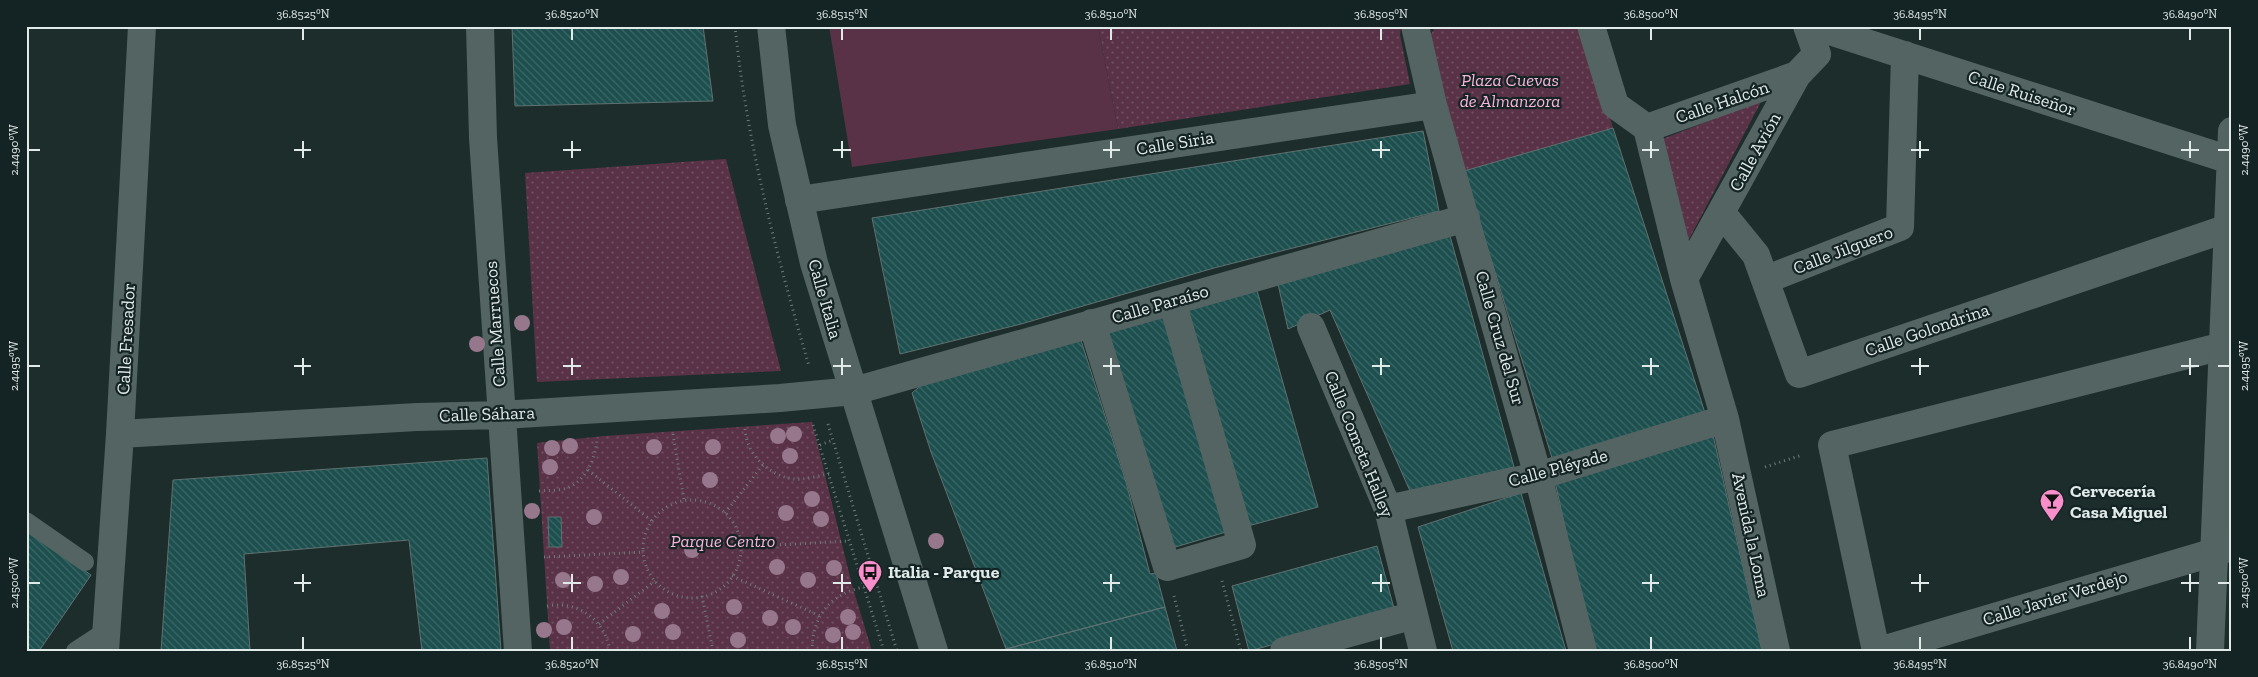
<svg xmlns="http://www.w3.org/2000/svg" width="2258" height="677" viewBox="0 0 2258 677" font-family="'Zilla Slab',serif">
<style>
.green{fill:url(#green-dots)}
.pitch{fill:#593247}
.building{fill:url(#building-back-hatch);stroke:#5f7170}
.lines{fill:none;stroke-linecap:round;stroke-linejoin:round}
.path{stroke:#6e7c7b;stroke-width:3;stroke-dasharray:1 4;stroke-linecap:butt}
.lane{stroke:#536463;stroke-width:18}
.street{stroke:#536463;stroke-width:28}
.secondary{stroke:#536463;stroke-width:28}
.tree{fill:#97778c}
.ticks{fill:none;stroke:#e0eae9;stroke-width:2}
.labels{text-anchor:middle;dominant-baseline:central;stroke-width:4.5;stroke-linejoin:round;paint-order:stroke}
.park-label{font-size:18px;font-style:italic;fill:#fbb4da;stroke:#142323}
.street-label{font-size:18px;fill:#e0eae9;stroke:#142323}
.poi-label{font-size:18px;font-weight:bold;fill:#e0eae9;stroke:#142323;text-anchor:start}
.neatline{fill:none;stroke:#e0eae9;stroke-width:2}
.ticks-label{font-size:12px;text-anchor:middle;fill:#e0eae9}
</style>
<defs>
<pattern id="green-dots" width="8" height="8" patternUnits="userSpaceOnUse" patternTransform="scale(1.25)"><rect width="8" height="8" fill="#593247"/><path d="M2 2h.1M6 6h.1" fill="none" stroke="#715062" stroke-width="1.8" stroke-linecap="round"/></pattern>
<pattern id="building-back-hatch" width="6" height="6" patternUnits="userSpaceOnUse" patternTransform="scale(1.25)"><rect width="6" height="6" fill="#1c4f4e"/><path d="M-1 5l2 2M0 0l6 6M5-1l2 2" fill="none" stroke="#3d6868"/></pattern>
</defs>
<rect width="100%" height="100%" fill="#1d2d2c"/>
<path class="green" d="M1098,26h303l-1,9 10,49 -292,45z
M1436,26h147l30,102 -149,43 -36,-132z
M1762,100l-76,145 -26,-105z
M726,159l55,212 -244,11 -12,-209z
M812,422l40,163 20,66h-322l-13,-208 67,-7z"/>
<path class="pitch" d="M829,26h269l20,103 -266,38z"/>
<path class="building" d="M512,26h191l10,75 -198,5z
M1613,128l93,288 -154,42 -88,-287z
M1423,131l16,80 -225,57 -193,56 -121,30 -28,-136z
M1450,236l64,231 -104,24 -80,-181 -42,19 -10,-45z
M1256,287l62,220 -70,19 -61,-220z
M1163,315l63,217 -54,16 -64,-217z
M1079,334l47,148 24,92 6,-1 9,34 -159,42 -75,-197 -19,-59 11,-9z
M1713,435l49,216h-169l-38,-169z
M487,458l14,193h-79l-13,-111 -165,14 6,97h-89l12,-171z
M1521,493l45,158h-113l-35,-124z
M548,517h13l1,30h-13z
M26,530l65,45 -52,76h-13z
M1377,546l18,66 -146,39 -17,-65z
M1165,607l12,44 -171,-2z"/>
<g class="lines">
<path class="path" d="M735,26c12,118 41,227 74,340
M828,424l69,227
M813,425l71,226
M745,429c1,25 24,47 49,50 11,1 24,-3 35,-5
M673,434l11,66
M820,445l13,-5
M1765,467l37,-12
M588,470l64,51
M539,491c9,-1 19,0 28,-3 19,-7 28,-29 30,-48
M643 549a49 49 0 1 1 98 0a49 49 0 1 1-98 0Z
M725,513l38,-48
M740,547l109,-6
M544,557l99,-5
M732,576l88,40
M1222,581l19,70
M702,596l11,55
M1174,596l14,55
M547,606c31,-6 58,14 63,45
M599,624l56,-43
M812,651c0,-41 25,-62 64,-66"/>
<path class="lane" d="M26,521l59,41
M75,651l32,-21"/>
<path class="street" d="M480,26l3,112 35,513
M1415,26l18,79 105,371 45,175
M1591,26l24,79 32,23 37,151 41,140 51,232
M1814,26l416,134
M1647,128l150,-53
M799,200l634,-95
M1721,212l35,43 43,119 429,-146
M1684,279l113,-204 20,-21 -10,-28
M1765,280l135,-53 5,-172
M1092,323l75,244 75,-22 -70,-244
M1311,327l77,182 35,142
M120,434l297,-17 85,-2 278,-17 74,-7 612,-173
M1388,509l150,-33 187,-57
M105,651l15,-217 22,-408
M1284,651l116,-32
M1876,651l-44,-206 391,-99
M1879,651l353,-104"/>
<path class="secondary" d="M771,26l11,99 32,138 120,388
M2210,651l22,-520"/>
</g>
<g class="tree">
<circle cx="522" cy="323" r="8"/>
<circle cx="477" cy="344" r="8"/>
<circle cx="794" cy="434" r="8"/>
<circle cx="778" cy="436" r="8"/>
<circle cx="570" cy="446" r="8"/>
<circle cx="654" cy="447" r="8"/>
<circle cx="713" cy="447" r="8"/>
<circle cx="552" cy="448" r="8"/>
<circle cx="790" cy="456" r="8"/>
<circle cx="550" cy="467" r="8"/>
<circle cx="710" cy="480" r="8"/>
<circle cx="812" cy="499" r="8"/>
<circle cx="532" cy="511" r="8"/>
<circle cx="786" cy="513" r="8"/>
<circle cx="594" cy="517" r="8"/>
<circle cx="821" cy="519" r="8"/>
<circle cx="936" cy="541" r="8"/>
<circle cx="692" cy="550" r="8"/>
<circle cx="777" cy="567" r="8"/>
<circle cx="834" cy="568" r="8"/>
<circle cx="621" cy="577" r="8"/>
<circle cx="563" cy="580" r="8"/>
<circle cx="808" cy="580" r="8"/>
<circle cx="595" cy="584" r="8"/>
<circle cx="734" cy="607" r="8"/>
<circle cx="662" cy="611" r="8"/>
<circle cx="848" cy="617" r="8"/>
<circle cx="770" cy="618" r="8"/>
<circle cx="564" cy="627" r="8"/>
<circle cx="793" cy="627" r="8"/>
<circle cx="544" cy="630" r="8"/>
<circle cx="673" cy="632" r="8"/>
<circle cx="853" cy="632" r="8"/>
<circle cx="633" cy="634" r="8"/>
<circle cx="833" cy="635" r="8"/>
<circle cx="738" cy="640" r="8"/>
</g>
<path class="ticks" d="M303,28v12M572,28v12M842,28v12M1111,28v12M1381,28v12M1651,28v12M1920,28v12M2190,28v12M303,141v17M572,141v17M842,141v17M1111,141v17M1381,141v17M1651,141v17M1920,141v17M2190,141v17M28,150h12M294,150h17M563,150h18M833,150h18M1103,150h17M1372,150h18M1642,150h17M1911,150h18M2181,150h18M2218,150h12M303,358v17M572,358v17M842,358v17M1111,358v17M1381,358v17M1651,358v17M1920,358v17M2190,358v17M28,366h12M294,366h17M563,366h18M833,366h18M1103,366h17M1372,366h18M1642,366h17M1911,366h18M2181,366h18M2218,366h12M303,574v18M572,574v18M842,574v18M1111,574v18M1381,574v18M1651,574v18M1920,574v18M2190,574v18M28,583h12M294,583h17M563,583h18M833,583h18M1103,583h17M1372,583h18M1642,583h17M1911,583h18M2181,583h18M2218,583h12M303,637v13M572,637v13M842,637v13M1111,637v13M1381,637v13M1651,637v13M1920,637v13M2190,637v13"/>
<defs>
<symbol id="bar-pin" viewBox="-11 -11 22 30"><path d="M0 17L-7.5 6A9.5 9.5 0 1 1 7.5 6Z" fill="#f98fca" stroke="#142323"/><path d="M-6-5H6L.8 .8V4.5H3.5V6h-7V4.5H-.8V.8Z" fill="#111"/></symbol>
<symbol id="bus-pin" viewBox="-11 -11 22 30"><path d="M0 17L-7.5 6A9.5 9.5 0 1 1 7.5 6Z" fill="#f98fca" stroke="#142323"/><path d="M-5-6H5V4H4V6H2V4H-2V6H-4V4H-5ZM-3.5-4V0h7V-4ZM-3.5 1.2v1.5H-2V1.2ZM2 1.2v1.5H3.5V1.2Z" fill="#111"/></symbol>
</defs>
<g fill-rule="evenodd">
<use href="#bar-pin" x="2038" y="487" width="28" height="38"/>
<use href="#bus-pin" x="856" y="558" width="28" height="38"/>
</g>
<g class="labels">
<g class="park-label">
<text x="1510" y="80">Plaza Cuevas<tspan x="1510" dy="21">de Almanzora</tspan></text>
<text x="723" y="541">Parque Centro</text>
</g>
<g class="street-label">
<text transform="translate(2022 93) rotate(18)">Calle Ruiseñor</text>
<text transform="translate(1722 102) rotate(-19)">Calle Halcón</text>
<text transform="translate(1175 143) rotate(-9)">Calle Siria</text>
<text transform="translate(1755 152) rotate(-61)">Calle Avión</text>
<text transform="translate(1843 250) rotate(-21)">Calle Jilguero</text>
<text transform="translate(825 299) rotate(74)">Calle Italia</text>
<text transform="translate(1160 304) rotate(-16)">Calle Paraíso</text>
<text transform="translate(495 324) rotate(-94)">Calle Marruecos</text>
<text transform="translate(1927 330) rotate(-19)">Calle Golondrina</text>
<text transform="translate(1500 338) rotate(74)">Calle Cruz del Sur</text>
<text transform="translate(126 339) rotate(-87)">Calle Fresador</text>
<text transform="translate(487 414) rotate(-2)">Calle Sáhara</text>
<text transform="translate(1359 444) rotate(68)">Calle Cometa Halley</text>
<text transform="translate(1558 468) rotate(-15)">Calle Pléyade</text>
<text transform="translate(1751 535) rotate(78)">Avenida la Loma</text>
<text transform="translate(2055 598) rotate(-17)">Calle Javier Verdejo</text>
</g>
<g class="poi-label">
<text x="2070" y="491">Cervecería<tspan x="2070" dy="21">Casa Miguel</tspan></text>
<text x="888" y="572">Italia - Parque</text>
</g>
</g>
<rect width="2258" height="677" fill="none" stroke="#142323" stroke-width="55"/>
<rect x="28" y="28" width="2202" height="622" class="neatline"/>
<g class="ticks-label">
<text x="303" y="18">36.8525°N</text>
<text x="572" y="18">36.8520°N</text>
<text x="842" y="18">36.8515°N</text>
<text x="1111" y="18">36.8510°N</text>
<text x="1381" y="18">36.8505°N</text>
<text x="1651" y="18">36.8500°N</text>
<text x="1920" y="18">36.8495°N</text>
<text x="2190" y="18">36.8490°N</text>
<text transform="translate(2244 150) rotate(-90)" y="4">2.4490°W</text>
<text transform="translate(14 150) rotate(-90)" y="4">2.4490°W</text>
<text transform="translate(2244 366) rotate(-90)" y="4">2.4495°W</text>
<text transform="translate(14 366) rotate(-90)" y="4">2.4495°W</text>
<text transform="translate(2244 583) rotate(-90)" y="4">2.4500°W</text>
<text transform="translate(14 583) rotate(-90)" y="4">2.4500°W</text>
<text x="303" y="668">36.8525°N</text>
<text x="572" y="668">36.8520°N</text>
<text x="842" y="668">36.8515°N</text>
<text x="1111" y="668">36.8510°N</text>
<text x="1381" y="668">36.8505°N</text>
<text x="1651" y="668">36.8500°N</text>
<text x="1920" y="668">36.8495°N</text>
<text x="2190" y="668">36.8490°N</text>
</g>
</svg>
